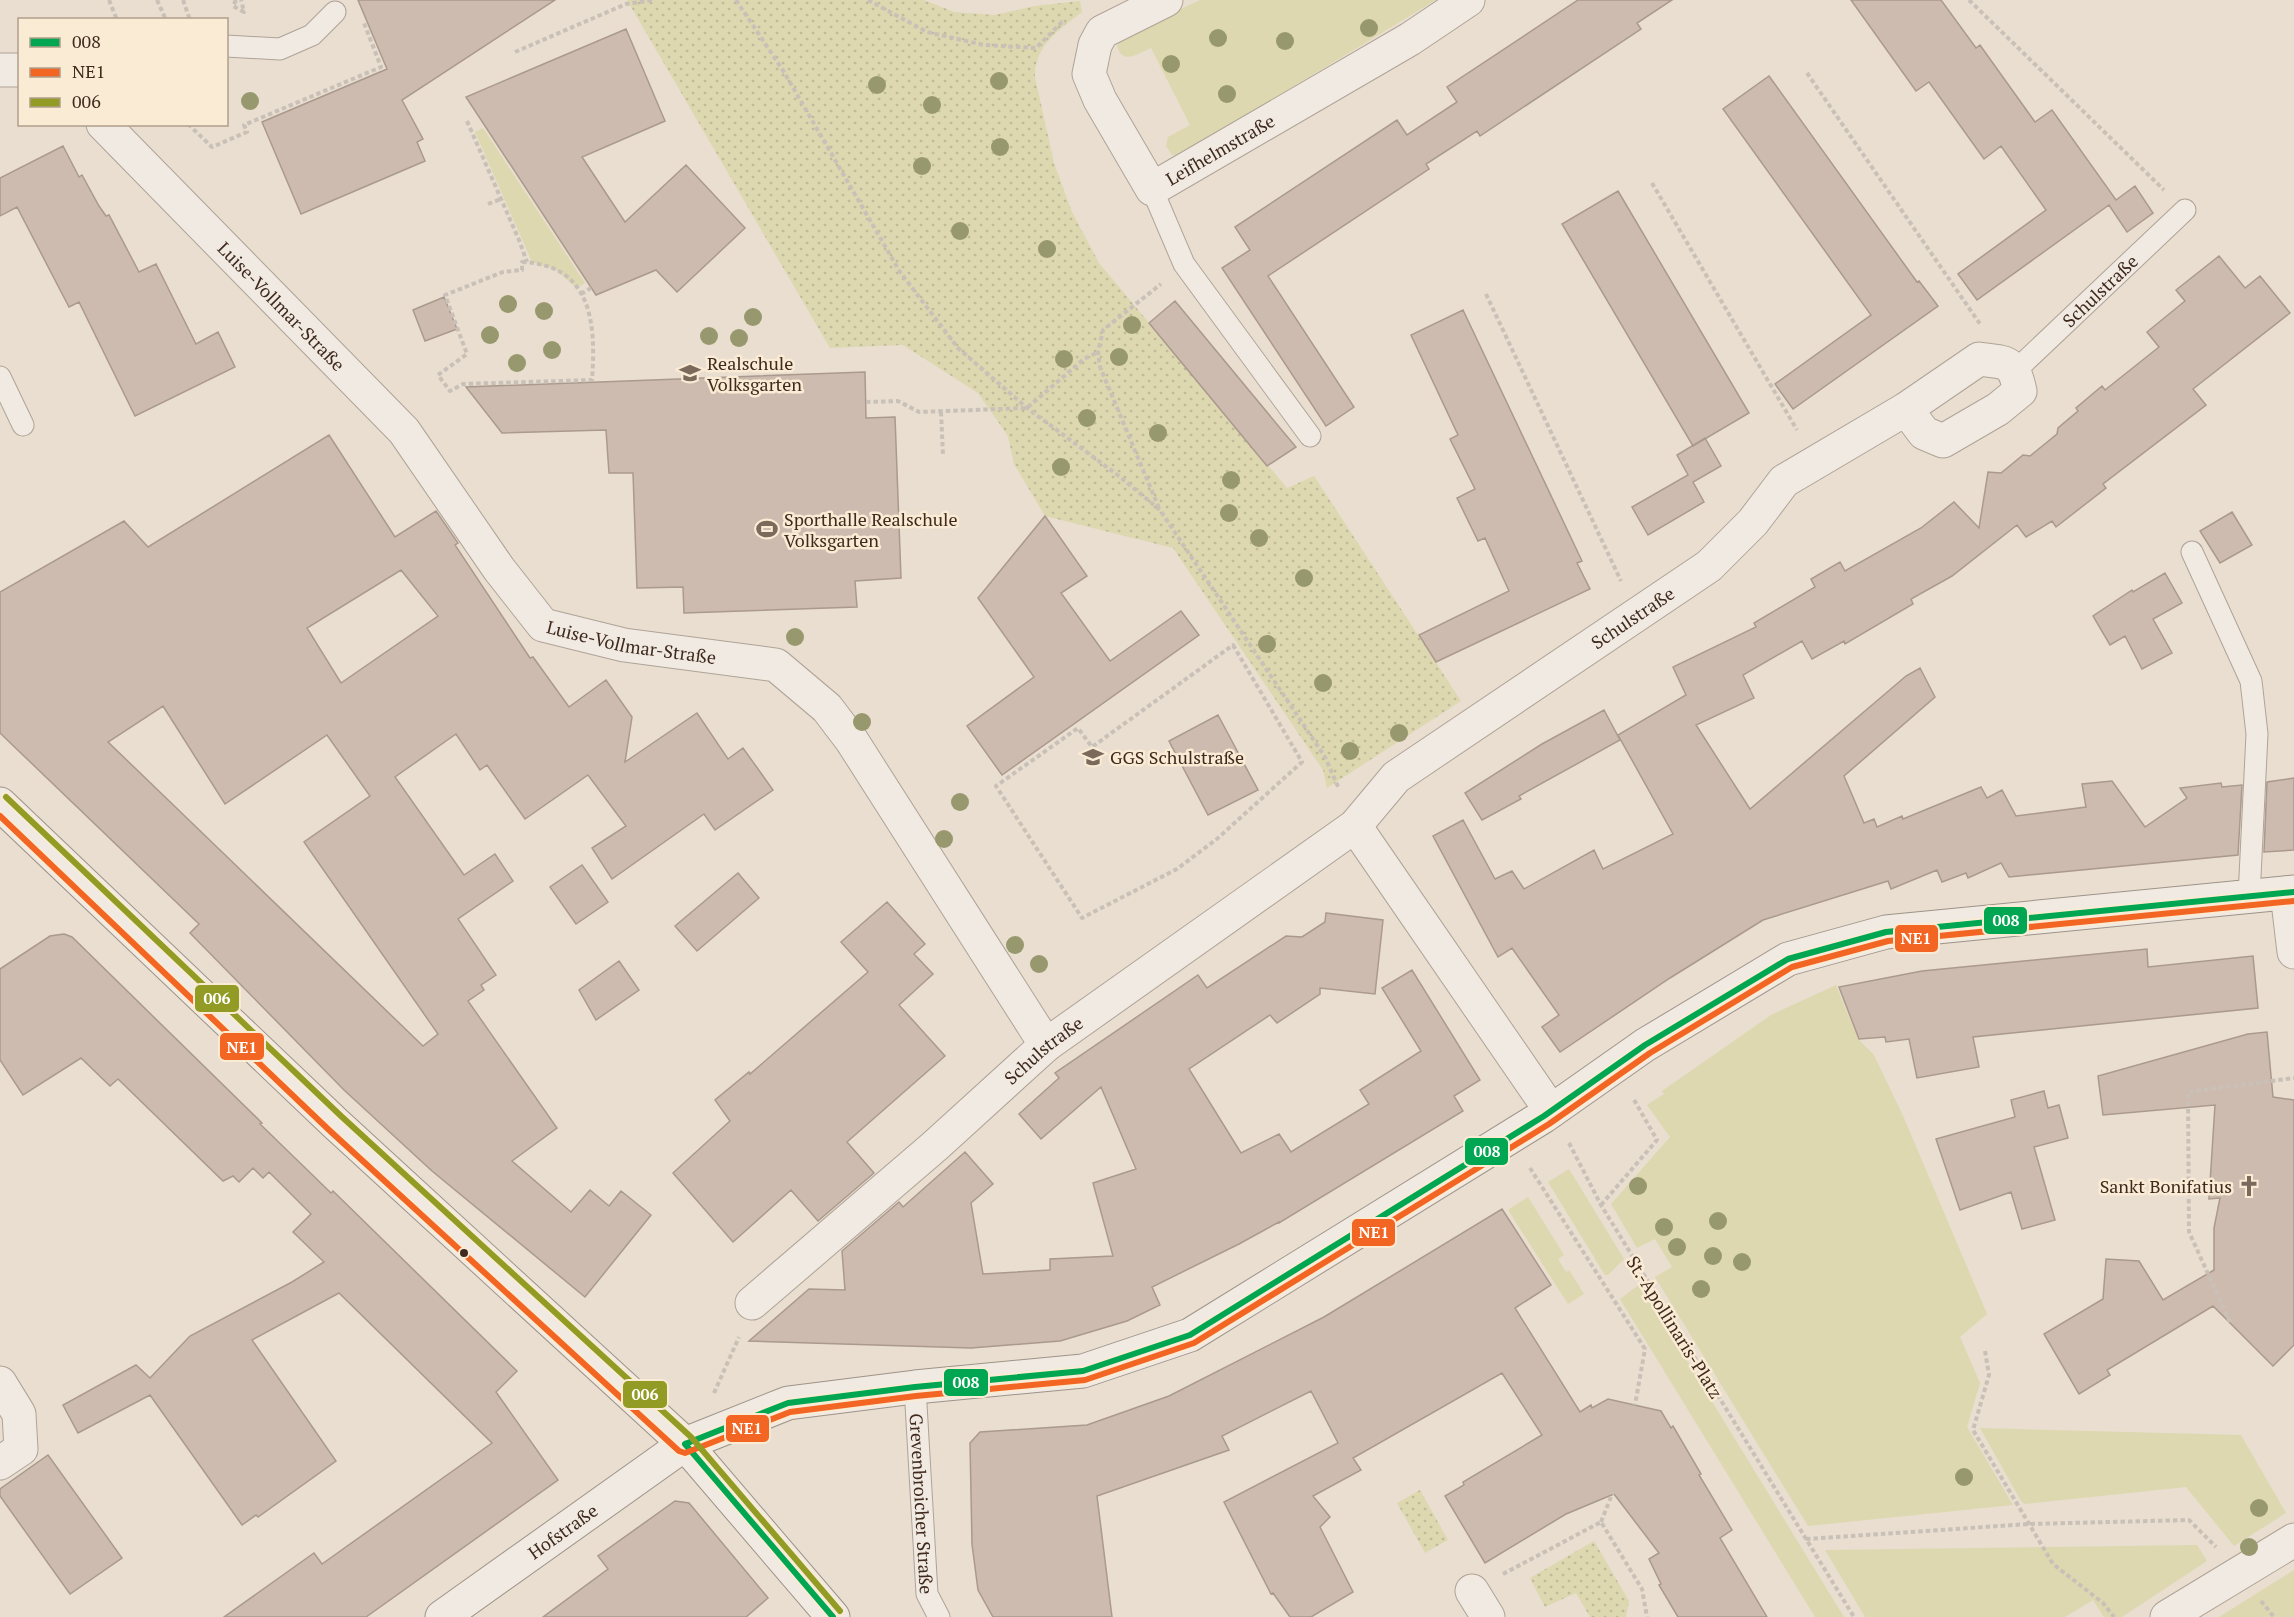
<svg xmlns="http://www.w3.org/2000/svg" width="2294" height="1617" viewBox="0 0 2294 1617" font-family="'PT Serif',serif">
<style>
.green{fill:#ddd8b0}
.park{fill:url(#park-dots)}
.building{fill:#cebbaf;stroke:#aa998d;stroke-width:1.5;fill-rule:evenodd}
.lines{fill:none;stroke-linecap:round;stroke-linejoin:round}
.lane-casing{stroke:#afa397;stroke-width:23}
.street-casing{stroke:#afa397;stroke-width:35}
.secondary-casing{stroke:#9e9388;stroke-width:35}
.path{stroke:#c9c1b8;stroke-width:4;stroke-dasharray:4.5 3;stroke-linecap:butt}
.lane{stroke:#f0eae2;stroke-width:21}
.street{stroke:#f0eae2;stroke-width:33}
.secondary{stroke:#f0eae2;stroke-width:33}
.bus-1-casing{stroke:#faebd5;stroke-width:10}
.bus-2-casing{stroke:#faebd5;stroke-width:10}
.bus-3-casing{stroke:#faebd5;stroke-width:10}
.bus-1{stroke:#00a651;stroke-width:6}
.bus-2{stroke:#f26522;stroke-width:6}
.bus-3{stroke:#929c25;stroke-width:6}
.tree{fill:#98986f}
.bus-dot{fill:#402a1d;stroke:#faebd5;stroke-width:2}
.labels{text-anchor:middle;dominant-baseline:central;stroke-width:5;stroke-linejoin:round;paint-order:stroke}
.street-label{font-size:18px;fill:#402a1d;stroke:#faebd5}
.poi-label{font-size:18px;fill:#402a1d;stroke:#faebd5;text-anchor:start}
.line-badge{stroke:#faebd5;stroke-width:2}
.badge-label{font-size:16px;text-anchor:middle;font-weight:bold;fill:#fff}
</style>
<defs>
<pattern id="park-dots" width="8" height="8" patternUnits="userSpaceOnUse" patternTransform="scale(1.5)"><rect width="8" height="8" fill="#ddd8b0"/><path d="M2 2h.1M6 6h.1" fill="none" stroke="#bfba97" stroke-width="1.8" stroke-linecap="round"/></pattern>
</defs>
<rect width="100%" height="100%" fill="#e9decf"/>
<path class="green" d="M1200,0h236l-249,151 -9,5 -6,-1 -6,-9 2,-9 22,-12 -39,-77c-13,5 -28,18 -34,-2l7,-10z
M483,128l102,155 -8,5 -21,-18 -24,-8 -57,-130z
M1836,985l22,54 16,16 30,63 83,196 -27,23 20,46 -13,44 46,78 -205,21 -153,-249 17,-10 -17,-28 -18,9 -26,-44 59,-67 -23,-32 17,-11 -2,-3 109,-76z
M1569,1169l55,90 -16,16h-3l-57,-93z
M1528,1197l36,58 -6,4 8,13 3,-2 15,24 -16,10 -60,-94z
M1640,1284l204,333h-29l-195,-318z
M1980,1428l261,7 45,78 -52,33 -48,-59 -161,17 -4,-3z
M2197,1545l10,16 -85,56h-18l-11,-17 -28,17h-200l-40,-67z
M2294,1570v47h-75z"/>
<path class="park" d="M627,0h297l30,12 41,3 39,-9 46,-5 2,11c-22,17 -48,34 -47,65l19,86 18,49 27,51 188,225 27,-12 147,225 -134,87 -4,-18 -150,-222 -128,-32 -31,-52 -6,-28 -30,-43 -75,-48 -73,3z
M1420,1490l28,50 -23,13 -28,-50z
M1594,1541l35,60 -3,16h-36l-14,-24 -31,14 -15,-29z"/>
<path class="building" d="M358,0h197l-153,100 21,39 -6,3 8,19 -124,53 -39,-92 125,-53z
M1578,0h94l-35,23 4,6 -161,107 -3,-5 -51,33 3,5 -161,107 86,131 -28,19 -104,-158 28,-18 -15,-23 162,-107 10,15 50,-33 -10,-15z
M1851,0h90l35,48 4,-3 55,77 17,-12 64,90 19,-14 18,27 -26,19 -18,-27 -132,95 -19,-26 88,-64 -45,-64 -17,13 -55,-77 -13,9z
M626,29l39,92 -83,36 43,65 61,-57 59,63 -68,64 -21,-22 -60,25 -130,-198z
M1769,76l148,206 2,-1 19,25 -145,103 -18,-25 96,-69 -148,-206z
M63,146l16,31 3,-2 17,31 7,10 3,-1 30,57 17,-8 40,80 22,-12 17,35 -100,49 -56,-114 -10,5 -52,-100 -17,9v-38z
M1618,191l131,222 -56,33 -131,-222z
M2219,256l26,32 15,-12 30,37 -97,76 13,16 -103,79 3,4 -50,39 -4,-6 -26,16 -9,-12 -65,51 -41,23 2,5 -68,40 -1,-3 -32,18 -10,-18 -59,34 11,23 -58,27 54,84 156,-133 14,-8 15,29 -91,79 20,47 10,-4 3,8 25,-11 1,3 78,-32 6,11 15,-8 14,26 70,-9 -4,-23 30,-3 33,46 42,-29 -7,-10 41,-5 1,4 20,-2 -4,70 -229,22 -8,-14 -33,15 -2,-5 -24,9 -5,-12 -46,19 -3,-8 -125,39 -93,58 -110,74 -18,-25 17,-12 -47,-67 -14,9 -65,-121 30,-16 32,59 17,-8 12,18 70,-39 9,19 70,-35 -55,-99 68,-40 -13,-28 83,-40 -2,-4 61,-36 -4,-8 29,-17 5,9 76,-43 33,-26 25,26 9,-56 13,1 22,-18 7,1 27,-22 1,-6 20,-17 -2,-3 26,-22 3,4 54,-43 -12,-15 38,-31 -9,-11z
M444,297l13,32 -32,12 -12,-31z
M1175,301l110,133 11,13 -29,19 -118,-143z
M1463,310l119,251 -5,2 13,26 -154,73 -17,-27 90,-44 -24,-53 -7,3 -21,-43 18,-9 -25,-50 8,-4 -47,-100z
M865,372l1,46 29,-1 6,161 -46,3 2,26 -173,6 -1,-26 -46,1 -4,-115h-24l-3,-43 -104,3 -36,-46z
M329,435l66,102 41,-26 22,32 -3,2 75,113 3,-1 36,50 37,-27 26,37 -7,45 72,-49 31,46 15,-11 30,42 -58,40 -11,-16 -92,65 -20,-31 34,-22 -38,-51 -63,44 -38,-54 -7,5 -24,-36 -61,43 69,98 31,-21 18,27 -55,38 38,56 -15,10 3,5 -16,11 89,127 -45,33 59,51 19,-22 19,16 12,-15 30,24 -66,82 -153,-126 -88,-81 -154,-157 9,-9 -199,-191v-141l124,-71 24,26zM401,570l37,46 -97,67 -34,-55zM163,706l62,98 102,-69 43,61 -66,46 134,192 -15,12 -315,-304z
M1705,438l16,28 -28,16 11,20 -56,33 -16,-28 56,-32 -11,-20z
M2232,512l20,33 -32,18 -20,-32z
M1045,516l42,60 -26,17 49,68 71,-50 18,24 -197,140 -35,-49 67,-49 -56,-79z
M2165,573l17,30 -29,16 19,34 -30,16 -17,-33 -15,9 -17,-29 39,-26 1,2z
M1604,710l16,30 -101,56 2,3 -39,21 -17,-27 77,-49z
M1218,715l40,75 -50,25 -39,-74z
M2294,778v72l-30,2 3,-70z
M582,865l26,37 -32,22 -26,-37z
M738,873l21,25 -62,53 -22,-25z
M887,902l38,42 -11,10 19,20 -34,31 46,51 -98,86 27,31 -56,48 -27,-31 -58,52 -60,-69 57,-52 -15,-21 34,-28 1,2 118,-102 -27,-30z
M1326,913l57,7 -8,74 -55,-6v6l-43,29 -7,-8 -81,54 52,84 38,-19 12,18 78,-48 -9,-14 61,-39 -39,-63 30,-18 68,110 -26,16 9,15 -184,112v-1l-40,22 -87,43 8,18 -33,16 -67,20 -89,7 -222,-7 60,-52 36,1 -3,-39 57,-49 4,5 62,-55 28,32 -22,19 12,71 67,-4v-11l63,-3 -20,-73 43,-14 -35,-82 -60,52 -22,-25 40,-36 -4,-5 143,-98 9,13 79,-52 16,1 23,-15z
M64,934l8,3 190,186 -2,1 71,69 2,-2 184,180 -21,21 62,88 -192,137h-142l90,-64 8,11 170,-121 -153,-150 -87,47 84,121 -78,56 -2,-2 -14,10 -92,-130 -72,38 -15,-28 73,-40 14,13 40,-42 102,-54 32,-20 -31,-30 18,-18 -42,-42 -6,6 -10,-10 -14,14 -6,-6 -10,5 -105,-102 -8,7 -29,-28 -58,37 -23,-35v-91l50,-33z
M2147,949l1,18 105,-11 5,52 -285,29 6,30 -62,11 -8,-39 -23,3 -1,-5 -26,2 -20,-52 83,-16z
M619,961l20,29 -43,30 -17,-30z
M2267,1032l6,65 21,3v245l-21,21 -60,-60 -106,64 3,5 -31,19 -35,-60 59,-35 3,-40 33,2 24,39 51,-30v-42l6,-30 -11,1 6,-94 -112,10 -5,-39 150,-42z
M2044,1091l4,17 11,-3 9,33 -34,9 21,73 -33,9 -11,-37 -51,18 -24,-71 79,-22 -4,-17z
M1502,1209l49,76 -36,23 65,104 11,-7 1,3 16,-9 53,12 10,17 2,-2 28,48 -2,1 33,55 -12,8 47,79h-89l-19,-32 2,-1 -12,-25 10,-6 -45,-59 -48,20 -81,49 -40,-67 19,-11 -1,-3 79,-47 -40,-62 -149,85 8,12 -48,26 17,21 -10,10 33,65 -42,25h-21l-17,-24 -2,1 -47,-92 114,-59 -27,-52 -89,45 7,14 -132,46 15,121h-119l-15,-27 -6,-46 -2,-101 10,-11 107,-7 82,-29 155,-79z
M48,1455l74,103 -52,36 -70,-98v-7z
M675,1501l14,2 79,95 -22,19h-203l65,-48 -10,-13z"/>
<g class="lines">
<defs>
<g id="lane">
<path d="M226,46l54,3 32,-14 23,-23"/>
<path d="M1152,189l32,75 126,172"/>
<path id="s1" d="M2015,371l170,-161"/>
<path d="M0,377l23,48"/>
<path d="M2192,552l59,129 6,53 -8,163"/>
<path id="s2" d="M915,1387l12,207 12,23"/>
</g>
<g id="street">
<path id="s3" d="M1166,0l-64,32 -7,13 -6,29 11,26 52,89 258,-150 58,-39"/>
<path d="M0,70h20"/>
<path id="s4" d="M103,124l301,307 95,138 44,56 81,20 152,20 51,43 25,33 194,304"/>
<path d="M1355,826l196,285"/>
<path d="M2287,893l7,59"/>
<path id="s5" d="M752,1303l183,-157 111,-101 309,-219 41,-49 313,-211 44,-44 31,-41 122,-72 73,-50c29,4 34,1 41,32l-22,18 -55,32 -19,-8 -18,-24"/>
<path d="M0,1383l19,31 2,35 -21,14"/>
<path d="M1472,1591l16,26"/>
<path d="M2167,1617l127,-77"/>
</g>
<g id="secondary">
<path d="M0,804l335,319 350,321 148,173"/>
<path id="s6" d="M442,1617l243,-173 103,-41 127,-16 168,-16 107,-36 354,-219 101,-71 143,-86 98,-27 408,-40"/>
</g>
</defs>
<use href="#lane" class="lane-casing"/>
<use href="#street" class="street-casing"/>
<use href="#secondary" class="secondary-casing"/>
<path class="path" d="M109,0l8,20
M157,0l9,20
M183,0l7,20
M236,0l-3,6 11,6 -3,-12
M736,0l48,72 116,200 58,76 69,60 92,68 41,34 165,247 14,32
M868,0l59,32 57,13 52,3 26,-26 4,1
M1969,0l195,190
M515,52l111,-48 29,-4
M1807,73l173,251
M467,121l52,119 8,22
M188,124l24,23 35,-15 -3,-7 137,-58 -17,-44
M1652,183l145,247
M488,204l13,-5
M522,262c71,3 74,63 70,118l-129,4 -13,7 -12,-16 29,-21 -22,-59 58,-23 19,-2z
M581,294l10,-6
M1486,294l135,287
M866,402l32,-1 21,11 108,-4 57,-49 14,-7
M941,412l2,44
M1159,508l-59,-141 -2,-15 5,-22 58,-46
M1233,645l69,117 -84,76 -41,31 -95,49 -86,-132 82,-58 14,19z
M1569,1143l32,62 253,412
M1530,1168l115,181 -10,56
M1601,1205l56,-65 -24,-42
M2230,1322l-41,-90 -1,-140 106,-14
M1985,1351l4,24 -16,55 80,134 50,39 11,14
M714,1393l25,-56
M1601,1522l12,-30
M1806,1539l223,-15 160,-4 27,27
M1503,1574l98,-52 41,67 5,28
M2261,1601l13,16"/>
<use href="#lane" class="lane"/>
<use href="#street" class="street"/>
<use href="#secondary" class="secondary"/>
<defs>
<path id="bus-1" d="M685,1444l103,-41 127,-16 168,-16 107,-36 354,-219 101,-71 143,-86 98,-27 408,-40
M685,1444l148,173"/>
<path id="bus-2" d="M0,816l329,314 350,321 6,2 105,-41 126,-16 169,-16 109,-37 355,-219 101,-71 142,-86 96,-26 406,-40"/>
<path id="bus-3" d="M6,797l335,319 350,321 149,174"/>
</defs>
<use href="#bus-1" class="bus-1-casing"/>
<use href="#bus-2" class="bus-2-casing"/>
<use href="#bus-3" class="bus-3-casing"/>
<use href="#bus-1" class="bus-1"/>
<use href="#bus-2" class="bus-2"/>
<use href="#bus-3" class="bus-3"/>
</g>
<g class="tree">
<circle cx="1369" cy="28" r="9"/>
<circle cx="1218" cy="38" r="9"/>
<circle cx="1285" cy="41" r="9"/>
<circle cx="1171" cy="64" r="9"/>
<circle cx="999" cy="81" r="9"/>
<circle cx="877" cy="85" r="9"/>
<circle cx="1227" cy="94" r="9"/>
<circle cx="250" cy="101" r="9"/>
<circle cx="932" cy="105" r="9"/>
<circle cx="1000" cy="147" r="9"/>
<circle cx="922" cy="166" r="9"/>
<circle cx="960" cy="231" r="9"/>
<circle cx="1047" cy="249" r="9"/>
<circle cx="508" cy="304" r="9"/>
<circle cx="544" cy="311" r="9"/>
<circle cx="753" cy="317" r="9"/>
<circle cx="1132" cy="325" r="9"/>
<circle cx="490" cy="335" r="9"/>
<circle cx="709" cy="336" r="9"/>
<circle cx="739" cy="338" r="9"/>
<circle cx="552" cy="350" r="9"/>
<circle cx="1119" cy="357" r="9"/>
<circle cx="1064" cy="359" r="9"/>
<circle cx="517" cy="363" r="9"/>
<circle cx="1087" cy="418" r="9"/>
<circle cx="1158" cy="433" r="9"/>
<circle cx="1061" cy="467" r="9"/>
<circle cx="1231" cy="480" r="9"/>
<circle cx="1229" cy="513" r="9"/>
<circle cx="1259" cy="538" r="9"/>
<circle cx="1304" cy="578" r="9"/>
<circle cx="795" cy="637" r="9"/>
<circle cx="1267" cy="644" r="9"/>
<circle cx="1323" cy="683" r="9"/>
<circle cx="862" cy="722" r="9"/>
<circle cx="1399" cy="733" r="9"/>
<circle cx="1350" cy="751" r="9"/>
<circle cx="960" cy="802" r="9"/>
<circle cx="944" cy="839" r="9"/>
<circle cx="1015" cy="945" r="9"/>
<circle cx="1039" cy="964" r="9"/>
<circle cx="1638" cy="1186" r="9"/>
<circle cx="1718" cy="1221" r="9"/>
<circle cx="1664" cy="1227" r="9"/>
<circle cx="1677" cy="1247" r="9"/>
<circle cx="1713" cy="1256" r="9"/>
<circle cx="1742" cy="1262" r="9"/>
<circle cx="1701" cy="1289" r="9"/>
<circle cx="1964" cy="1477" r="9"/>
<circle cx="2259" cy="1508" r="9"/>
<circle cx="2249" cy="1547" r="9"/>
</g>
<defs>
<symbol id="school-bare" viewBox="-9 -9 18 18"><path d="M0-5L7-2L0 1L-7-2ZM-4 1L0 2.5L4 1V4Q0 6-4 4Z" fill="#7b695b" stroke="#faebd5" stroke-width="2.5" paint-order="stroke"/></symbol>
<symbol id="stadium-bare" viewBox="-9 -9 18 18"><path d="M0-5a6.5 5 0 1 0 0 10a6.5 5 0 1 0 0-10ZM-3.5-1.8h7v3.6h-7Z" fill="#7b695b" stroke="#faebd5" stroke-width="2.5" paint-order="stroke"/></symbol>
<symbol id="church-bare" viewBox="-9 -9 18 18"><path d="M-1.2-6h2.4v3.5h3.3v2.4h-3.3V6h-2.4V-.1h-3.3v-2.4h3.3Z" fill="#7b695b" stroke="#faebd5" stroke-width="2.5" paint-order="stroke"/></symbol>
</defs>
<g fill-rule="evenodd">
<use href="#school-bare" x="675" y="358" width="30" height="30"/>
<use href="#stadium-bare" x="752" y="514" width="30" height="30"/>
<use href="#school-bare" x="1078" y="742" width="30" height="30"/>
<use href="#church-bare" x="2234" y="1171" width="30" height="30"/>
</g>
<circle class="bus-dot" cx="464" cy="1253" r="5"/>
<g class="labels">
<g class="street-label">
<text stroke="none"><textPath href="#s3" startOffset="326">Leifhelmstraße</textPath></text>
<text stroke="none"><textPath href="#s1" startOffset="117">Schulstraße</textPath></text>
<text stroke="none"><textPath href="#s4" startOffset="255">Luise-Vollmar-Straße</textPath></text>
<text stroke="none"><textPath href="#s5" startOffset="1119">Schulstraße</textPath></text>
<text stroke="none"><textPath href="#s4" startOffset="759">Luise-Vollmar-Straße</textPath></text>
<text stroke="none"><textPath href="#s5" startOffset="386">Schulstraße</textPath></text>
<text transform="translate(1675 1327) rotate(58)">St.-Apollinaris-Platz</text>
<text stroke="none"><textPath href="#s2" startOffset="117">Grevenbroicher Straße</textPath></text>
<text stroke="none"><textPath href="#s6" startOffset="148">Hofstraße</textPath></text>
</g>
<g class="poi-label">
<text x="707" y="363">Realschule<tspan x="707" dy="21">Volksgarten</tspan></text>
<text x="784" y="519">Sporthalle Realschule<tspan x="784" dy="21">Volksgarten</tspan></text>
<text x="1110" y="757">GGS Schulstraße</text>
<text x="2232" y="1186" text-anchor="end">Sankt Bonifatius</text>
</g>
</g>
<g class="line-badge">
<rect x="1983" y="906" width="45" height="29" rx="6" fill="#00a651"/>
<rect x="1894" y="924" width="45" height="29" rx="6" fill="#f26522"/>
<rect x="194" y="984" width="46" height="29" rx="6" fill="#929c25"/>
<rect x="219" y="1032" width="46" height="29" rx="6" fill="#f26522"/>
<rect x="1464" y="1137" width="45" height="29" rx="6" fill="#00a651"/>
<rect x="1351" y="1218" width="45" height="29" rx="6" fill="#f26522"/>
<rect x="943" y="1368" width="46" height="29" rx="6" fill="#00a651"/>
<rect x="622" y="1380" width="46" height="29" rx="6" fill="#929c25"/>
<rect x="725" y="1414" width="45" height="29" rx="6" fill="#f26522"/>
</g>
<g class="badge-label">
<text x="2006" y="926">008</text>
<text x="1916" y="944">NE1</text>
<text x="217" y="1004">006</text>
<text x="242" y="1053">NE1</text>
<text x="1487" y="1157">008</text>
<text x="1374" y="1238">NE1</text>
<text x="966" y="1388">008</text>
<text x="645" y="1400">006</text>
<text x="747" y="1434">NE1</text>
</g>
<rect x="18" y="18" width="210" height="108" fill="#faebd5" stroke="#b09e8b" stroke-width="1.5"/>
<rect x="30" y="38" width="30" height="9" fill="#00a651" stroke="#b09e8b" stroke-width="1.5"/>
<text x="72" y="48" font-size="18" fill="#402a1d">008</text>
<rect x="30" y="68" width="30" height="9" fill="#f26522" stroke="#b09e8b" stroke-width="1.5"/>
<text x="72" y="78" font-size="18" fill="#402a1d">NE1</text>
<rect x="30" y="98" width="30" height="9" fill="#929c25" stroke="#b09e8b" stroke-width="1.5"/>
<text x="72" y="108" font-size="18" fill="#402a1d">006</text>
</svg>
